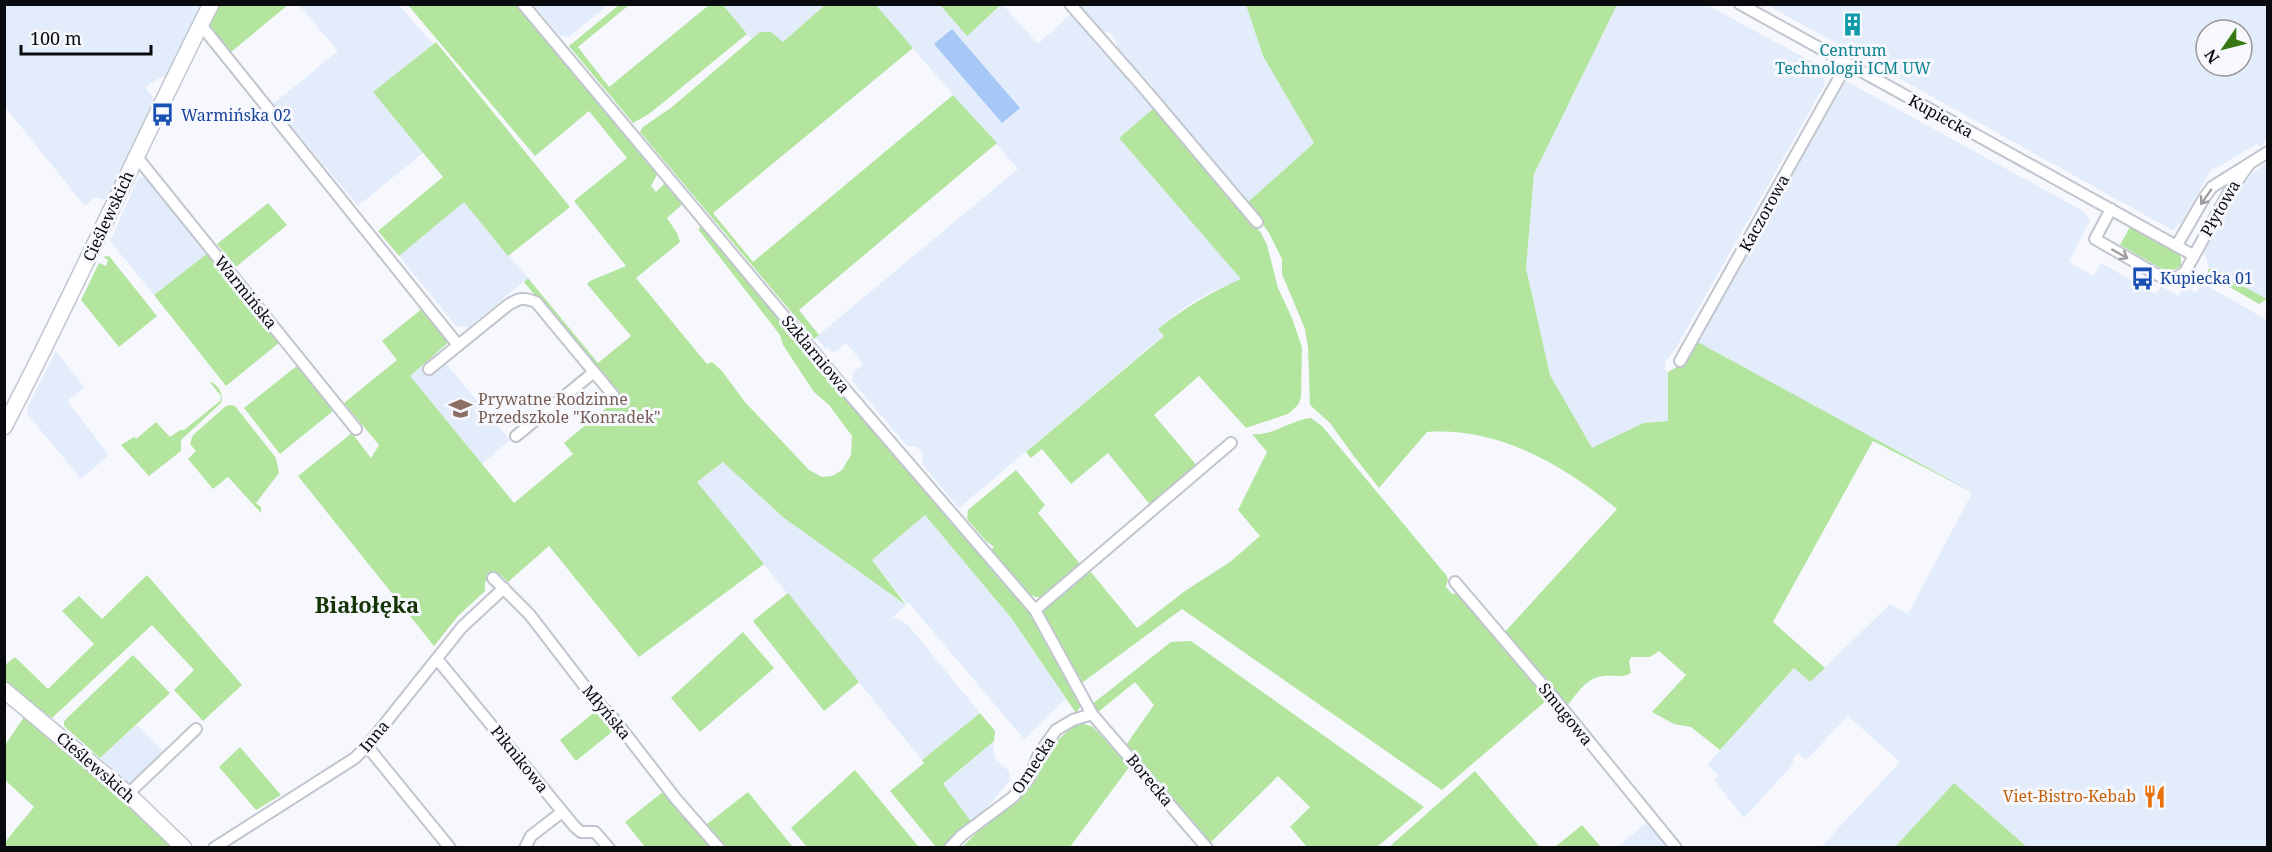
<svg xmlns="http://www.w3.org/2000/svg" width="2272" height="852" viewBox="0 0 2272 852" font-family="'Noto Serif',serif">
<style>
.built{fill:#e3ecfb;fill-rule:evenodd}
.green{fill:#b3e59e}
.water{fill:#a7c8f6}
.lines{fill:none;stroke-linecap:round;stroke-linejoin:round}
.street-casing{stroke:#c1c5cd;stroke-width:14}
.secondary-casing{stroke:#c1c5cd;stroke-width:18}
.street{stroke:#fff;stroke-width:10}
.secondary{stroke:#fff;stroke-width:15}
.oneway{stroke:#9d9d9f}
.labels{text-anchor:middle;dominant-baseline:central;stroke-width:6;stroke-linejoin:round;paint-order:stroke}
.culture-label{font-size:16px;fill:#0d838f;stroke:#f6f8fe}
.transit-label{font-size:16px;fill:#164399;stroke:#f6f8fe;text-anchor:start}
.street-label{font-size:16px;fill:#0a0b0e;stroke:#f6f8fe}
.education-label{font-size:16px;fill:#785e54;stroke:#f6f8fe;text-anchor:start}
.food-label{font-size:16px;fill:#c56008;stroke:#f6f8fe;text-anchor:end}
.district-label{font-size:22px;font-weight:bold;fill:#153406;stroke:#f6f8fe}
</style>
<rect width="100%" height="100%" fill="#f6f8fe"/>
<path class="built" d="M4,5h198l-36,74 -3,-3 -18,11 10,13 -46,97 -5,3 -9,-3 -10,9 -80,-99z
M299,5h100l34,39 -60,48 51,60 -66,54 -85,-102 65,-53z
M534,5h74l-39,32 -9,-1z
M723,5h102l-42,37 -23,-10 -9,7z
M875,5h65l27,30 36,-30 35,39 34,-31 29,38 5,2 48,55 -35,30 123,141 -35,15 -20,12 -28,22 5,7 -205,173 -37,-44 1,-10 -6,-7 -10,-1 -55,-65 1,-8 10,-9 -6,-8 -11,-13 -11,9h-3l-4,-5 -3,2 -9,-12 202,-168z
M1077,5h169l17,51 51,87 -67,60 -95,-113 1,-4 -10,-11 -3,1 -23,-28 -1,-8 -6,-7 -10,-3z
M1617,5h90l113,61 5,18 -149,264 -11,14v7l3,3 1,49 -26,2 -51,26 -42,-74 -24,-107 8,-94z
M1767,5h500v133l-6,9 -4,-3 -42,25 -3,-1 -31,55 -9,7zM2206,30h36v36h-36z
M1846,81l237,130 7,9 -21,42 24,14 8,-13 55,31 5,-8 17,10 6,-10 13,7 5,-10 65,37v527h-240l-73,-64 -59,64h-74l79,-85 -52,-46 -42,44 -8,-7 -5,6v5l-49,54 -30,-38 5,-5 -12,-10 87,-97 16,14 80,-78 18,10 64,-121 -276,-152z
M2267,162v138l-58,-32 -5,-16 32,-59 16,-19z
M146,176l62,77 -54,42 -44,-54 29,-64z
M464,202l64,76 -59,49 -13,-1 -57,-70z
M56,351l28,36 -17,14 42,54 -28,24 -53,-64 -1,-7z
M437,353l73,87 -28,24 -72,-88z
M724,462l60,56 122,87 -13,12 15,8 72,88 -58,47 -225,-278z
M925,515l87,104 54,80 -42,40 -115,-136 -2,1 -35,-44z
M137,725l27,27 -34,32 -30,-26z
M994,741l-1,10 3,9 13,11 1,9 -37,44 -30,-39z
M1646,823l22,24h-50z"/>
<path class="green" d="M875,4l38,44 -200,165 40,49 200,-167 44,48 -198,167 20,25 -5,4 -174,-207 3,-5 29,-20 88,-75h11l12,10 42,-37z
M1002,4l-35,32 -27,-31v-1z
M219,5h69l-57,47 -18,-18 -4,-8z
M408,5h108l140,165 1,5 -6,11 5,6 8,-8 3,-1 17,20 -17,15 10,15 3,9 -44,36 71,86 5,-2 10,9 23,31 64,68 13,7 10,-1 10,-6 9,-15 1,-19 -23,-31 -15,-13 -31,-47 -3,-10 -82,-106 5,-4 324,382 16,24 38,75 -5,7 -64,-94 -87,-104 -53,45 34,45 -122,-87 -61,-56 -26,20 67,82 -125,93 -90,-111 -41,36 -11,-10 -12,10v9l-27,25 -24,30 -136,-170 54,-43 19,25 8,-13 -35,-42 53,-43 -15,-19 41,-33 27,33 -40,35 104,127 59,-49 -9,-11 55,-46 -95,-115 4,-4 70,85 33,-27 -44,-52 3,-3 36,-15 -52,-65 53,-43 -38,-47 -54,45z
M619,5h10l-51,42 31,40 100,-82h14l24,29 -98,80 -16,9 -64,-77z
M1246,5h371l-83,169 -8,94 24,107 42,73 51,-25 25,-2v-49l16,-9 12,-22 276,151 -99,-51 -100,181 52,46 -15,14 -16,-14 -74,82 -29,-23 -17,-3 -22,-12 34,-37 -27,-24 -9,6h-19l-2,4 2,12c-10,6 -18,1 -28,3 -16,1 -27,19 -36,30l-64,-72 114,-125c-54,-44 -118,-82 -190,-77l-48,56 -26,-33 -23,-32 -20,-18 -2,-58 -3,-18 -23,-55v-15l-13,-26 -22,-30 67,-60 -51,-87z
M436,42l134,165 -62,49 -44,-54 -65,54 -21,-25 65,-54 -70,-85z
M1154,108l107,125 6,12 11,43 14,30 10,29 -1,51 -3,7 -10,9 -42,14 -47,-52 -45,39 44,52 -47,39 -43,-53 -37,31 -29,-35 -11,9 -5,-6 138,-116 -6,-7c28,-22 51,-36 83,-50l-122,-141z
M268,203l19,22 -51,42 -19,-23z
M2131,225l46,26 4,7v8l-7,4 -8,1 -46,-26z
M208,253l72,89 -54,44 -72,-91z
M109,256l48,60 -38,31 -38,-47 18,-37 7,3 2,-6 -5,-3z
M2209,268l58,31 -8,5 -52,-30z
M298,365l35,46 -53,43 -36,-46z
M209,381c9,3 15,13 12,22l-40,37v11l-32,25 -28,-31 13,-8 2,2 20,-17 14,15 10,-7h4l36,-29 1,-5z
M231,405l4,1 41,52 3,15 -23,30 5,4v6l-33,-36 -15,12 -25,-30 8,-8 -6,-7 3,-9 33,-29z
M1311,418l11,8 124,149 2,5 -2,7 6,7 6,-1 89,107 -105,90 -260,-181 -103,76 -36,-74 47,-40 47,57 48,-37 45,-29 30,-26 -22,-26 29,-58 -15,-18c22,2 38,-14 59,-16z
M1016,470l29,35 -7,8 43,52 -40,32c-17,4 -40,-33 -51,-46l4,-4 -8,-6 -19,-22 1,-9z
M147,575l95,110 -39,36 -29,-31 20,-20 -42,-45 -100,93 -45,-34 -2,-3v-16l10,-8 33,32 46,-45 -32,-33 17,-15 23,23z
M788,593l71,89 -35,29 -71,-90z
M743,632l31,36 -74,64 -29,-34z
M1191,641l233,166 -47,40h-70l-17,-20 20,-20 -32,-31 -68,67 -84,-98 28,-40 -19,-23 -38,31 -6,-8 80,-63z
M133,655l37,38 -70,65 -36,-32v-5z
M596,711l17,20 -37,30 -16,-21z
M980,713l15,18 -1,10 -51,43 30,40 -31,23h-6l-46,-56 34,-28 -2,-3z
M24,717h6l136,120 9,11h-170v-6l29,-35 -30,-28 1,-34z
M1078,722l15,5 37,39 -60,81 -109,1 26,-25 28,-22 22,-23 14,-32z
M240,747l41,48 -25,15 -37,-43z
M855,770l64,77h-112l-16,-19z
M1475,771l65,76h-151z
M1954,783l73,64h-132z
M664,791l45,56h-64l-20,-25z
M748,792l45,55h-67l-19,-23z
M1582,825l19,22h-46z"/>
<path class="water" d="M952,29l68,79 -18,15 -68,-79z"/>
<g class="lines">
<defs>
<path id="street" d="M523,4l327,391 185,215 57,104 115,134
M1070,4l73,83 114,135
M1740,4l453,251
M201,25l257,320
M136,156l220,273
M2111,209l-16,30 68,39 10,2 12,-8 43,-78 22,-31
M2177,245l27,-47 8,-11 56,-35
M1680,361l167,-297
M429,369l79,-64c11,-7 16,-8 28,-3l77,93
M516,436l78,-64
M493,578l37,37 66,86 18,18 62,80 43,49
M1455,582l98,115 123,151
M1035,610l196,-167
M437,659l138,168 6,5h14l14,16
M367,746l83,102
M128,794l68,-65
M214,848l141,-90 12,-12 95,-119 42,-39
M525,848l6,-12 31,-24
M950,848l11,-12 52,-39 16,-19 10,-24 17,-24 17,-10 19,-6"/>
<path id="secondary" d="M4,427c73,-139 136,-283 207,-423
M4,690l124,104 56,54"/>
</defs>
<use href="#street" class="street-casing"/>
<use href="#secondary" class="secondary-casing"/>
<use href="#street" class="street"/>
<use href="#secondary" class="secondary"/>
</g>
<defs><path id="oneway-shaft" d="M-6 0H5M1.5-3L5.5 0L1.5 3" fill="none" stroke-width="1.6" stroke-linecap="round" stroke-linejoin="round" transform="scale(1.5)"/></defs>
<g class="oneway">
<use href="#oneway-shaft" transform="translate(2206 197) rotate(125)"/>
<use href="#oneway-shaft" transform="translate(2120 254) rotate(30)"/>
</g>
<defs>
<symbol id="building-bare" viewBox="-9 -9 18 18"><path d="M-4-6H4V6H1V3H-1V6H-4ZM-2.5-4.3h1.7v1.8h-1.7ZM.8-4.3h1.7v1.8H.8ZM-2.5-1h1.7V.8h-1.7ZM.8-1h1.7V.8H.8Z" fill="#0f9aa8" stroke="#f6f8fe" stroke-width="2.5" paint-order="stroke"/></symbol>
<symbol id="bus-bare" viewBox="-9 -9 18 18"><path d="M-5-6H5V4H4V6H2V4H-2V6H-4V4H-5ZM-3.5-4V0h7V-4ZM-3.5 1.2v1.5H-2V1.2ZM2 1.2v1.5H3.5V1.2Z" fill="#1a4fb4" stroke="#f6f8fe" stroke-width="2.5" paint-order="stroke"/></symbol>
<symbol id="school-bare" viewBox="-9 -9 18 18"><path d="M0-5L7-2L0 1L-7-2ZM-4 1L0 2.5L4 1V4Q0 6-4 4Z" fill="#8d6e63" stroke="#f6f8fe" stroke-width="2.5" paint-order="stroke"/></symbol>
<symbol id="restaurant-bare" viewBox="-9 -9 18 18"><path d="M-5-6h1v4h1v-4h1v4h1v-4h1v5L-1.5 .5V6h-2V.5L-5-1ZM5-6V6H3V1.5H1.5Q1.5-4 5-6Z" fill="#e8710a" stroke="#f6f8fe" stroke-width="2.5" paint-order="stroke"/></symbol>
</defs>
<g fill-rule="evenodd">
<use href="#building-bare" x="1836" y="8" width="33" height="33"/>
<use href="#bus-bare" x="146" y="98" width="33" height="33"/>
<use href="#bus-bare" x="2126" y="262" width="33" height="33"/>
<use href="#school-bare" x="444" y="392" width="33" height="33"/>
<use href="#restaurant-bare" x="2138" y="780" width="33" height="33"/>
</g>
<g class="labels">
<g class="culture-label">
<text x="1853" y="50">Centrum<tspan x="1853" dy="18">Technologii ICM UW</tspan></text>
</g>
<g class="transit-label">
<text x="181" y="115">Warmińska 02</text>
<text x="2160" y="278">Kupiecka 01</text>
</g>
<g class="street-label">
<text transform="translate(1941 116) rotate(29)">Kupiecka</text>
<text transform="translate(2220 208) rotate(-60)">Płytowa</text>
<text transform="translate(1764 213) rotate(-61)">Kaczorowa</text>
<text transform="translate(108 216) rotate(-65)">Cieślewskich</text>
<text transform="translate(246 292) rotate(51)">Warmińska</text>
<text transform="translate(816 354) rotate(50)">Szklarniowa</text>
<text transform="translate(607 712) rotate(50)">Młyńska</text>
<text transform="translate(1566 714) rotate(51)">Smugowa</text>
<text transform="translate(374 736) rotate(-50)">Inna</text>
<text transform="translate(520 759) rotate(51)">Piknikowa</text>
<text transform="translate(1033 765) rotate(-57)">Ornecka</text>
<text transform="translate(96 767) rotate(41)">Cieślewskich</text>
<text transform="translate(1150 780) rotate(50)">Borecka</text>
</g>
<g class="education-label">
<text x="478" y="399">Prywatne Rodzinne<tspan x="478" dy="18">Przedszkole "Konradek"</tspan></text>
</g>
<g class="food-label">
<text x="2136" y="796">Viet-Bistro-Kebab</text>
</g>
<g class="district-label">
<text x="367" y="604">Białołęka</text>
</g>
</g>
<rect width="2272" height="852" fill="none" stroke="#0a0b0e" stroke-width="12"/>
<g transform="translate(2224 48) rotate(235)"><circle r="28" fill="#f6f8fe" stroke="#98999e" stroke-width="1.5"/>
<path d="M0-4.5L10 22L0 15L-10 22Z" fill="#377815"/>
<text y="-9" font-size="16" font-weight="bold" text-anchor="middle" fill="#0a0b0e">N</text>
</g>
<path d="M21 45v9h130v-9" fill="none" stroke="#0a0b0e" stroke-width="3"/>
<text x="30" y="45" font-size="18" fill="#0a0b0e" stroke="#f6f8fe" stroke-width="4.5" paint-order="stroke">100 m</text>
</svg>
